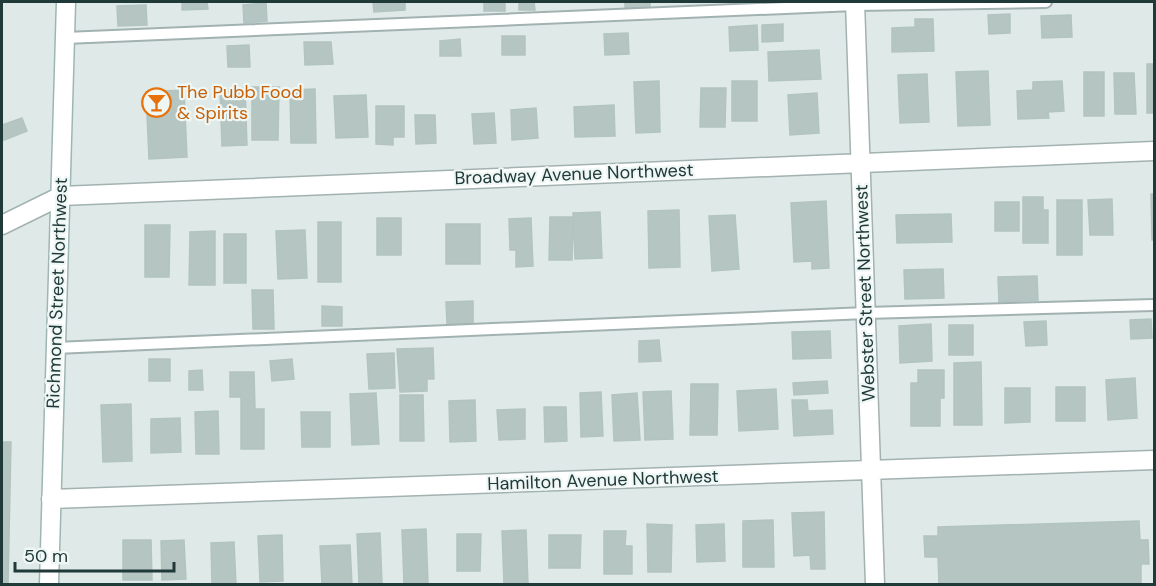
<svg xmlns="http://www.w3.org/2000/svg" width="1156" height="586" viewBox="0 0 1156 586" font-family="'DM Sans',sans-serif">
<style>
.building{fill:#b5c5c2;stroke:#b2c4c0;stroke-width:1.5}
.lines{fill:none;stroke-linecap:round;stroke-linejoin:round}
.lane-casing{stroke:#a2b2b0;stroke-width:14}
.street-casing{stroke:#a2b2b0;stroke-width:21}
.secondary-casing{stroke:#9eb6b3;stroke-width:21}
.lane{stroke:#fff;stroke-width:10}
.street{stroke:#fff;stroke-width:18}
.secondary{stroke:#fff;stroke-width:18}
.labels{text-anchor:middle;dominant-baseline:central;stroke-width:4.5;stroke-linejoin:round;paint-order:stroke}
.food-label{font-size:18px;fill:#c56008;stroke:#eff7f5;text-anchor:start}
.street-label{font-size:18px;fill:#203a39;stroke:#eff7f5}
</style>
<rect width="100%" height="100%" fill="#dfeae8"/>
<path class="building" d="M182,2h25l1,7 -26,1z
M373,2h32v8l-31,2z
M484,2h21v9h-21z
M519,2h15l1,8h-16z
M625,2h25v6h-25z
M266,3l1,18 -23,2 -1,-18z
M146,5l1,20 -29,1 -1,-20z
M1010,14v19l-21,1 -1,-19z
M1071,15l1,22 -30,1 -1,-22z
M915,19h18l1,32 -42,1v-24l23,-1z
M783,24v17l-21,1v-17z
M757,25l1,25 -28,1 -1,-24z
M628,33l1,21 -24,1 -1,-21z
M502,36h23v19h-23z
M460,39l1,17h-21v-15z
M304,42h27l2,22 -28,1z
M249,45l1,22h-22l-1,-21z
M819,50l2,29 -52,2 -1,-29z
M1147,64h7v49h-7z
M988,71l2,54 -32,1 -2,-54z
M1084,72h20v44h-20z
M1114,73h20l2,41h-21z
M927,74l2,48 -29,1 -2,-48z
M659,81l1,51 -24,1 -2,-51z
M732,81h25v40h-25z
M1062,81l2,30 -16,1 1,6 -31,1 -1,-28 16,-1v-8z
M252,87h27l-1,53h-26z
M245,88l2,57 -25,1 -2,-57z
M701,88h25l-1,39h-25z
M315,89l1,54h-25l-1,-53z
M184,90l3,67 -38,2 -3,-67z
M817,93l2,40 -29,2 -2,-40z
M366,95l2,42 -32,1 -2,-42z
M614,105l1,31 -40,1 -1,-30z
M376,106h28v31h-11v8l-17,-1z
M536,108l2,30 -26,2 -1,-30z
M494,113l2,30 -22,1 -2,-30z
M415,115h20l1,28 -20,1z
M22,118l5,13 -25,10v-16z
M1151,194h3v46h-2z
M1023,197h20v13h5v33h-25z
M1112,199l1,36h-23l-2,-35z
M1057,200h25v55h-25z
M826,201l3,67 -17,1v-8l-18,1 -3,-59z
M995,202h24v29h-24z
M679,210l1,57 -31,1 -1,-57z
M600,212l2,46 -27,1 -2,-46z
M951,214l1,28 -55,1 -1,-28z
M735,215l4,54 -27,2 -3,-55z
M550,217h23l-1,43h-23z
M377,218h24v37h-24z
M531,218l2,48 -17,1v-17h-6l-1,-31z
M318,222h23v60h-23z
M446,224h34v40h-34z
M145,225h25l-1,52h-24z
M305,230l2,48 -29,1 -2,-48z
M215,231v54h-26l1,-53z
M224,234h22v49h-22z
M943,269l1,29 -39,1 -1,-29z
M1037,276l1,24 -39,2 -1,-25z
M252,290h21l1,39h-21z
M473,301v22l-26,1 -1,-22z
M322,306l20,1v19h-20z
M1151,319l1,19 -21,1 -1,-19z
M1046,321l1,24 -21,1 -2,-24z
M931,324l1,37 -32,2 -1,-37z
M949,325h24v30h-24z
M830,331l1,27 -38,1 -1,-27z
M659,340l2,21 -22,1v-21z
M433,348l1,31h-7v12l-27,1 -3,-43z
M394,353l1,35 -26,1 -2,-35z
M149,359h21v22h-21z
M292,359l2,20 -22,2 -2,-20z
M981,362l1,63h-28v-62z
M202,370l1,20h-14v-19z
M918,370h26v28h-4v28h-29v-43h7z
M230,372h24l1,37h9v40h-23v-52h-11z
M1135,378l2,40 -29,2 -2,-40z
M827,381l1,12 -34,2 -1,-12z
M691,384h27l-1,51h-27z
M1056,387h29v34h-29z
M1005,388h25v34l-25,1z
M776,389l2,40 -39,2 -2,-40z
M671,391l2,48 -28,1 -2,-48z
M601,392l2,44 -22,1 -1,-44z
M376,393l3,51 -27,1 -2,-51z
M637,393l3,47 -26,1 -2,-46z
M400,395h23l1,46h-24z
M475,400l1,41 -26,1 -1,-41z
M792,400h15l1,11 24,-1 1,24 -39,2z
M131,404l1,57 -29,1 -2,-57z
M544,407h22l1,34 -22,1z
M525,409v30l-26,1 -2,-30z
M218,411l1,43h-23l-1,-42z
M301,412h29v35h-28z
M180,418l1,34 -30,1v-34z
M2,442h9l-3,142h-6z
M824,512l1,57h-14l-1,-14 -16,1 -2,-43z
M773,520l1,47h-31v-46z
M1139,521l1,19h8l1,24h-8v20h-202l-1,-27h-13l-1,-21h14v-9z
M647,524l25,1 -1,47h-23z
M724,524l1,37 -28,1 -1,-37z
M426,529l2,55h-24l-2,-54z
M526,530l2,54h-24l-2,-53z
M604,531h22l-1,15h7v28h-28z
M380,533l2,50 -23,1 -2,-50z
M457,534h24l-1,37h-23z
M282,535l1,46 -23,1 -2,-46z
M549,535h32l-1,33h-31z
M123,540h28l1,40h-29z
M184,540l2,39 -24,1 -1,-39z
M234,542l2,42h-24l-1,-41z
M350,545l2,39h-30l-2,-38z"/>
<g class="lines">
<defs>
<path id="lane" d="M65,38l790,-33 191,-3
M55,348l811,-35 288,-8"/>
<path id="street" d="M855,2l20,582
M2,225l59,-29 1093,-45
M51,499l1103,-39"/>
<path id="secondary" d="M49,584l17,-582"/>
</defs>
<use href="#lane" class="lane-casing"/>
<use href="#street" class="street-casing"/>
<use href="#secondary" class="secondary-casing"/>
<use href="#lane" class="lane"/>
<use href="#street" class="street"/>
<use href="#secondary" class="secondary"/>
</g>
<defs>
<symbol id="bar-ring" viewBox="-11 -11 22 22"><circle r="9.5" fill="#eff7f5" stroke="#e8710a" stroke-width="1.5"/><path d="M-6-5H6L.8 .8V4.5H3.5V6h-7V4.5H-.8V.8Z" fill="#e8710a"/></symbol>
</defs>
<g fill-rule="evenodd">
<use href="#bar-ring" x="140" y="86" width="33" height="33"/>
</g>
<g class="labels">
<g class="food-label">
<text x="177" y="92">The Pubb Food<tspan x="177" dy="21">&amp; Spirits</tspan></text>
</g>
<g class="street-label">
<text transform="translate(574 174) rotate(-2)">Broadway Avenue Northwest</text>
<text transform="translate(57 293) rotate(-88)">Richmond Street Northwest</text>
<text transform="translate(865 293) rotate(-92)">Webster Street Northwest</text>
<text transform="translate(603 480) rotate(-2)">Hamilton Avenue Northwest</text>
</g>
</g>
<rect width="1156" height="586" fill="none" stroke="#203a39" stroke-width="6"/>
<path d="M15 562v9h159v-9" fill="none" stroke="#203a39" stroke-width="3"/>
<text x="24" y="562" font-size="18" fill="#203a39" stroke="#eff7f5" stroke-width="4.5" paint-order="stroke">50 m</text>
</svg>
